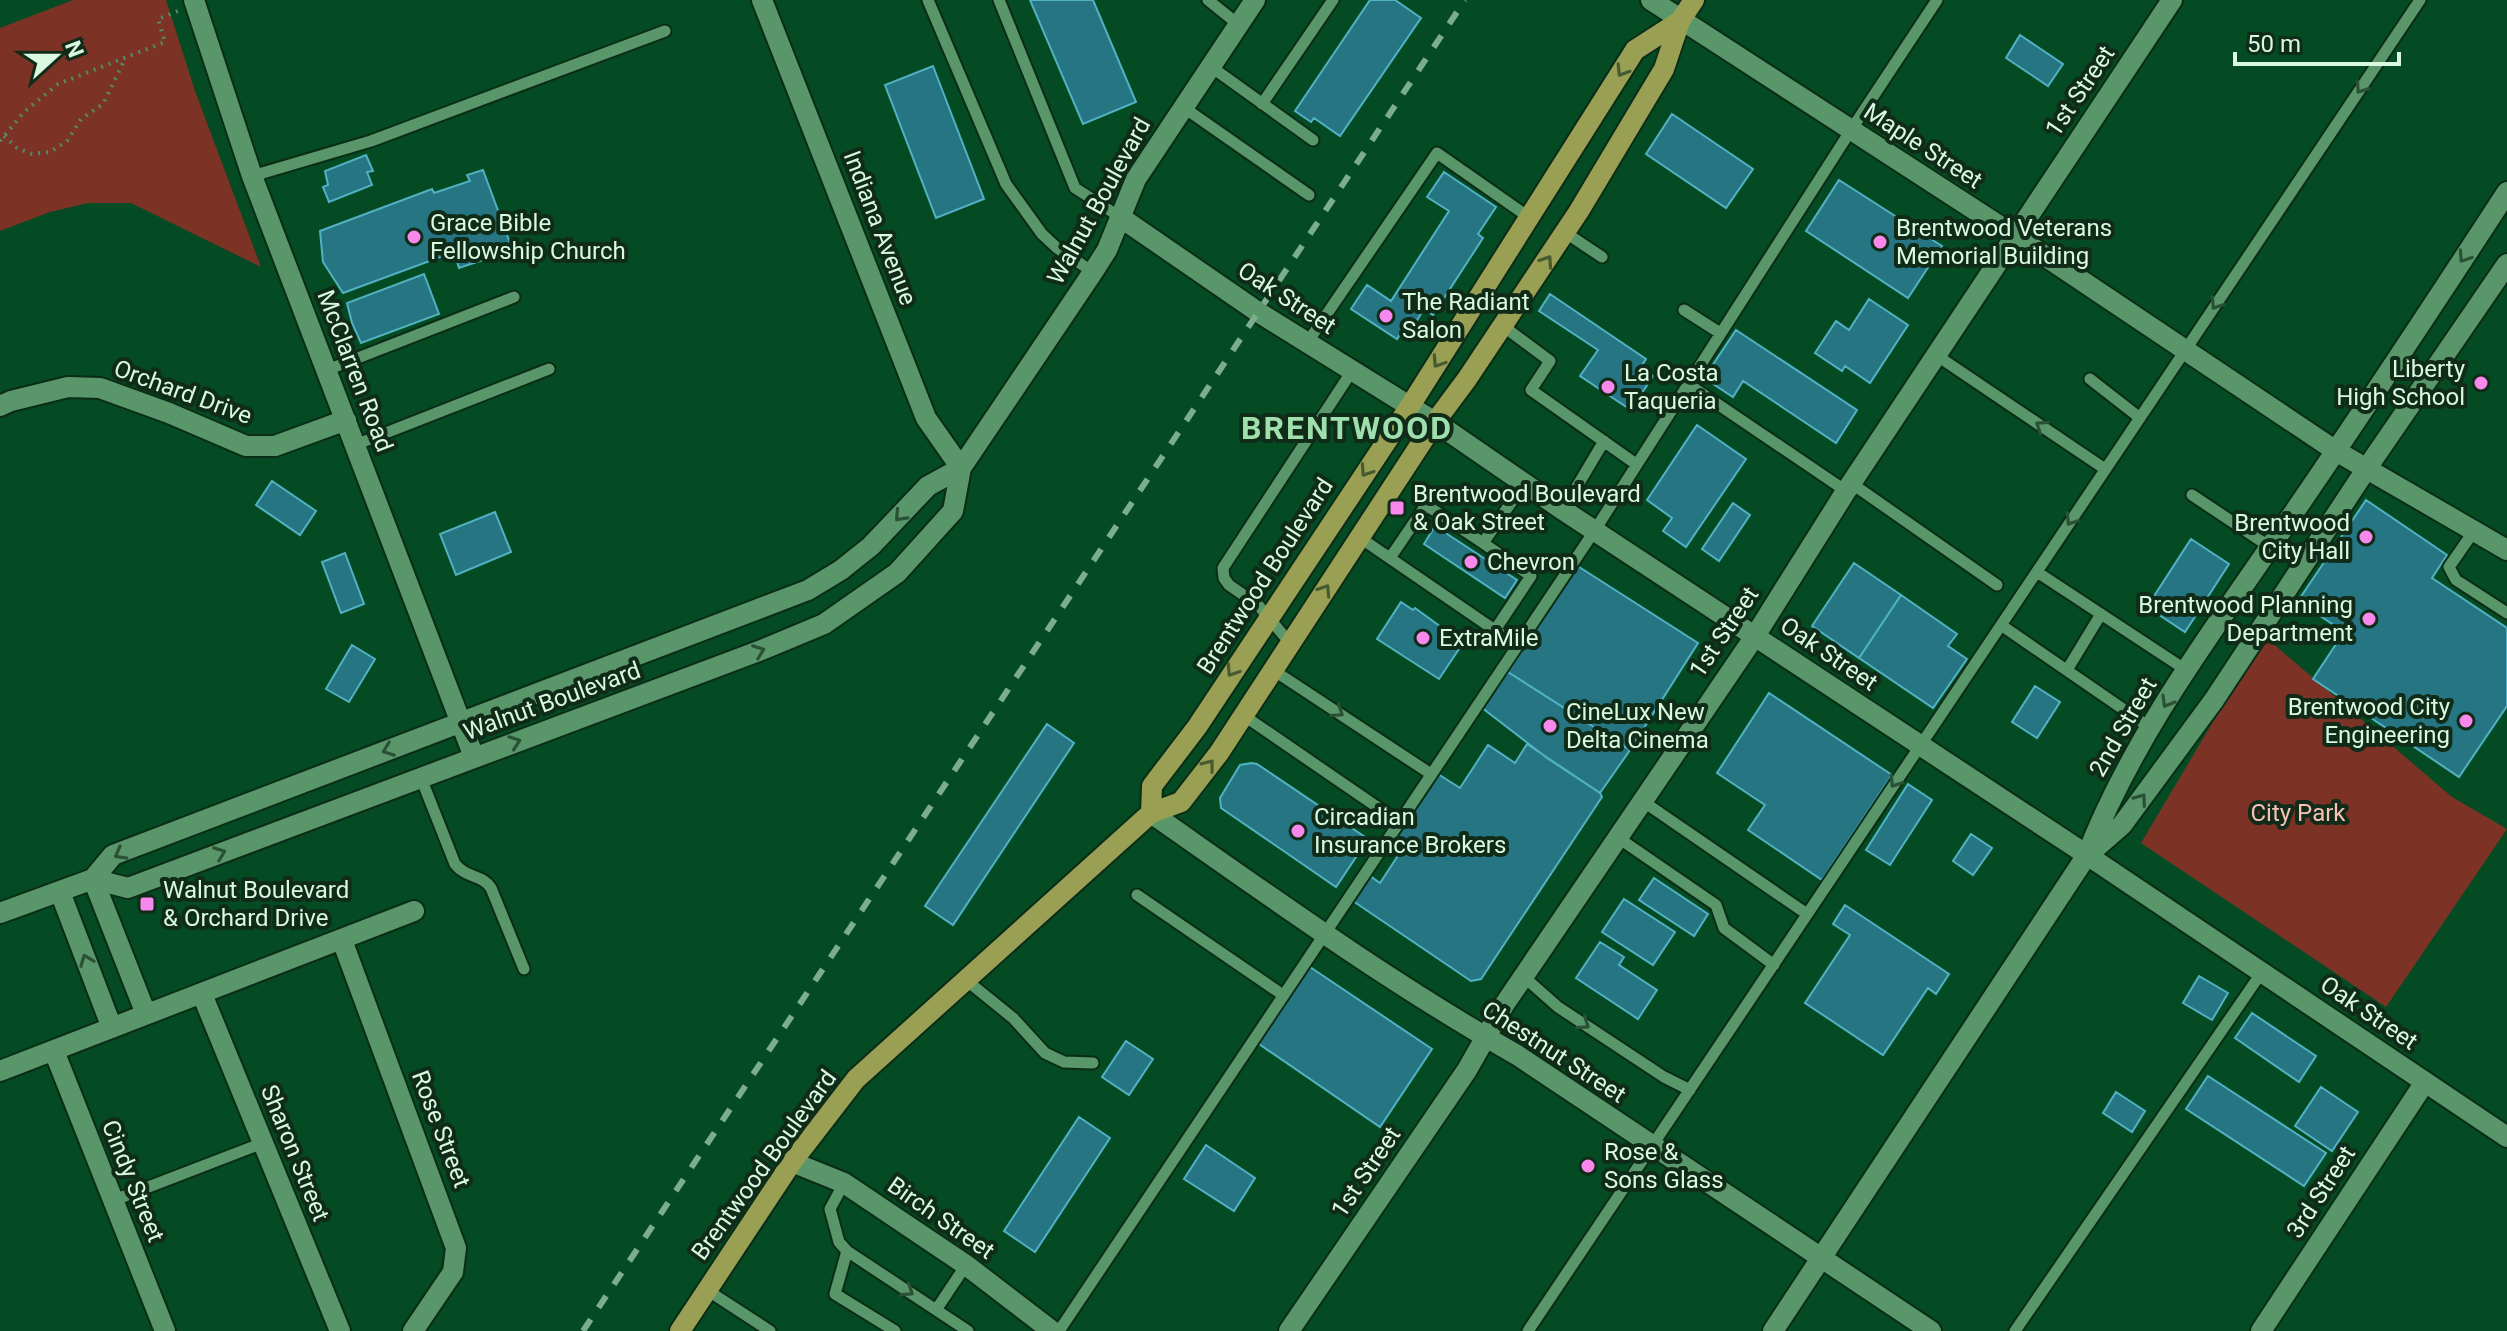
<svg xmlns="http://www.w3.org/2000/svg" width="2507" height="1331" viewBox="0 0 2507 1331" font-family="Roboto,sans-serif">
<style>
.green{fill:#7c3326}
.building{fill:#257582;stroke:#51b2c4;stroke-width:2}
.lines{fill:none;stroke-linecap:round;stroke-linejoin:round}
.service-casing{stroke:#0b2c16;stroke-width:15}
.minor-casing{stroke:#0b2c16;stroke-width:24}
.tertiary-casing{stroke:#0b2c16;stroke-width:24}
.primary-casing{stroke:#0b2c16;stroke-width:24}
.path{stroke:#528b68;stroke-width:4;stroke-dasharray:2 6;stroke-linecap:butt}
.service{stroke:#59976a;stroke-width:11}
.minor{stroke:#59976a;stroke-width:20}
.tertiary{stroke:#59976a;stroke-width:20}
.primary{stroke:#99a054;stroke-width:20}
.rail{stroke:#7cad8e;stroke-width:6;stroke-dasharray:14 14;stroke-linecap:butt}
.oneway{stroke:#475a31}
.oneway2{stroke:#2a5135}
.poi-dot{fill:#f888eb;stroke:#112b19;stroke-width:3}
.labels{text-anchor:middle;dominant-baseline:central;stroke-width:8;stroke-linejoin:round;paint-order:stroke}
.street-label{font-size:24px;fill:#d9f9e0;stroke:#112b19}
.poi-label{font-size:24px;fill:#d9f9e0;stroke:#112b19;text-anchor:start}
.park-label{font-size:24px;fill:#f7c1b6;stroke:#112b19}
.district-label{font-size:32px;font-weight:bold;letter-spacing:2px;fill:#9fdfae;stroke:#112b19}
</style>
<rect width="100%" height="100%" fill="#044b23"/>
<path class="green" d="M73,0h93l29,91 66,176 -130,-64h-43l-38,9 -50,19v-203z
M2264,636l188,161 55,32 -121,178 -245,-164z"/>
<path class="building" d="M1030,0h63l43,102 -53,22z
M1370,0h25l26,18 -81,118 -26,-18 -3,4 -16,-11z
M2020,35l43,29 -15,22 -42,-28z
M933,66l51,133 -48,19 -51,-133z
M1672,114l81,55 -27,39 -80,-54z
M366,155l7,16 -6,1 5,13 -43,17 -6,-15 5,-2 -3,-14z
M483,170l27,73h-2l2,8 -51,17 -5,-16 -111,41 -20,-31 -3,-31 112,-42 2,4 36,-12 -3,-6z
M1444,172l52,35 -18,27 5,4 -50,77 -9,-6 -10,16 -5,-4 -12,18 -46,-30 16,-24 24,16 58,-90 -22,-14z
M1839,180l103,66 -34,52 -102,-67z
M424,274l15,40 -78,29 -9,-20 -5,-20z
M1550,294l96,65 -5,8 12,9 -22,34 -51,-34 18,-26 -59,-39z
M1869,299l39,26 -38,58 -25,-17 -3,5 -27,-18 21,-32 13,9z
M1736,330l121,80 -21,33 -93,-62 -10,16 -29,-19z
M1697,425l49,34 -60,88 -23,-16 9,-13 -25,-18z
M272,481l44,30 -16,24 -44,-30z
M2366,500l81,55 -15,23 75,50v78l-48,71 -146,-98 31,-47 -46,-31z
M1733,503l17,12 -31,46 -17,-12z
M495,512l16,40 -55,23 -16,-41z
M1435,526l82,54 -12,18 -81,-54z
M2191,539l38,25 -44,68 -38,-25z
M345,553l19,51 -23,9 -19,-51z
M1854,563l47,32 -42,63 -47,-32z
M1576,565l122,78 -68,107 -122,-78z
M1901,595l56,39 -9,12 19,13 -34,49 -74,-50z
M1401,602l12,8 2,-2 48,35 -24,36 -62,-40z
M352,645l23,14 -26,43 -23,-13z
M1508,672l122,78 -30,43 -53,-35 -66,-51z
M2035,686l25,16 -23,36 -25,-16z
M1769,693l123,82 -70,105 -74,-50 17,-25 -48,-32z
M1047,724l27,19 -121,182 -28,-19z
M1527,744l73,49 2,4 -121,182 -10,2 -118,-80 17,-25 10,7 25,-38 -10,-7 43,-64 22,14 28,-43 27,18z
M1251,763l6,1 111,75 -32,48 -115,-79 -1,-10 20,-33z
M1908,784l24,16 -42,65 -24,-15z
M1971,834l21,14 -19,27 -20,-14z
M1654,878l54,36 -14,22 -55,-36z
M1624,899l51,33 -22,33 -51,-33z
M1845,905l104,69 -13,20 -8,-6 -45,67 -78,-52 45,-68 -17,-11z
M1600,942l24,15 -5,8 38,25 -19,29 -62,-41z
M1310,967l122,82 -52,78 -121,-83z
M2199,976l29,17 -16,27 -29,-17z
M2252,1013l64,43 -17,26 -64,-44z
M1126,1041l27,18 -24,36 -27,-18z
M2208,1076l118,77 -22,33 -118,-77z
M2321,1087l37,25 -26,39 -37,-25z
M2116,1092l29,19 -13,21 -29,-19z
M1079,1117l31,21 -75,114 -31,-21z
M1206,1145l49,33 -21,33 -50,-32z"/>
<g class="lines">
<defs>
<path id="service" d="M928,0l78,184 36,50 15,14 36,24
M999,0l76,188 45,29
M1208,0l31,25
M1210,66l103,74
M1262,104l71,-104
M1183,107l126,88
M252,176l119,-35 294,-110
M1566,233l36,24
M1684,310l36,23
M1503,326l47,35 -19,29 105,74
M1307,343l130,-190 93,65
M1936,355l169,114
M327,370l187,-73
M2090,379l50,39
M1688,384l158,107
M355,445l194,-76
M1851,483l146,102
M2192,495l78,52
M1563,510l41,-69
M2474,531l-25,36 7,13 51,33
M1359,537l159,109
M1390,558l36,-53 57,38
M2037,572l149,98
M2001,625l151,104
M1495,630l36,-54 -48,-33 41,-59
M1290,643l-32,-38 -29,-20 -5,-7 -1,-10 129,-197
M1273,670l158,104
M2067,670l34,-56
M1243,715l156,107
M421,778l34,86c12,15 27,10 36,24l33,81
M1641,800l166,114
M1617,837l99,68 8,23 50,37
M1137,895l146,100
M1523,976l35,31 106,70 26,13
M966,980l47,38 32,35 19,9 29,1
M844,1183l-14,26 9,33 8,9 121,80
M112,1201l151,-58
M847,1251l-12,43 60,37
M707,1290l63,41
M936,1310l30,-45
M1059,1331l536,-801 256,-400 86,-130
M1528,1331l892,-1331
M2015,1331l247,-359"/>
<path id="minor" d="M194,0l58,176 222,581
M762,0l164,418 35,50
M1651,0l364,236 321,215 171,99
M0,406l11,-5 57,-14 32,1 69,25 77,33h29l71,-26
M1151,813c120,84 239,170 366,242l414,276
M93,879l53,135
M60,892l52,136
M342,940l114,308 -3,24 -40,59
M202,994l138,337
M54,1051l111,280
M0,1071l414,-160
M792,1162l52,21 122,82 86,66
M1289,1331l178,-261 37,-65 251,-369 91,-145 326,-491
M1773,1331l314,-476
M2261,1331l164,-249"/>
<path id="tertiary" d="M1120,217l138,95 177,110 128,88 524,345 420,282
M2090,853l32,-28 92,-125 153,-232 140,-204
M2087,855c46,-119 127,-226 199,-331 75,-109 148,-220 221,-332
M93,879l35,9 636,-239 60,-25 73,-51 56,-62 8,-43 132,-196 14,-22 29,-71 119,-179
M0,913l93,-34 20,-24 695,-265 33,-20 30,-24 57,-60 33,-18"/>
<path id="primary" d="M1151,813l1,-27 45,-59 213,-321 225,-356 45,-29
M680,1331l112,-169 64,-83 295,-266 30,-11 38,-49 216,-331 32,-43 112,-168 85,-142 16,-48 14,-21"/>
</defs>
<use href="#service" class="service-casing"/>
<use href="#minor" class="minor-casing"/>
<use href="#tertiary" class="tertiary-casing"/>
<use href="#primary" class="primary-casing"/>
<path class="path" d="M4,136l13,12 15,6 18,-2 17,-11 14,-22 22,-15 21,-43
M0,141l24,-29 34,-28 107,-42 -7,-23 20,-8"/>
<use href="#service" class="service"/>
<use href="#minor" class="minor"/>
<use href="#tertiary" class="tertiary"/>
<use href="#primary" class="primary"/>
<path class="rail" d="M583,1331l882,-1331"/>
</g>
<defs><path id="oneway-chevron" d="M-2-3.5L2.5 0L-2 3.5" fill="none" stroke-width="1.6" stroke-linecap="round" stroke-linejoin="round" transform="scale(2)"/></defs>
<g class="oneway">
<use href="#oneway-chevron" transform="translate(1622 71) rotate(122)"/>
<use href="#oneway-chevron" transform="translate(1547 261) rotate(-56)"/>
<use href="#oneway-chevron" transform="translate(1438 362) rotate(123)"/>
<use href="#oneway-chevron" transform="translate(1366 471) rotate(124)"/>
<use href="#oneway-chevron" transform="translate(1325 590) rotate(-57)"/>
<use href="#oneway-chevron" transform="translate(1232 671) rotate(123)"/>
<use href="#oneway-chevron" transform="translate(1209 765) rotate(-52)"/>
</g>
<g class="oneway2">
<use href="#oneway-chevron" transform="translate(2361 88) rotate(124)"/>
<use href="#oneway-chevron" transform="translate(2464 257) rotate(123)"/>
<use href="#oneway-chevron" transform="translate(2216 304) rotate(124)"/>
<use href="#oneway-chevron" transform="translate(2041 426) rotate(-146)"/>
<use href="#oneway-chevron" transform="translate(900 516) rotate(133)"/>
<use href="#oneway-chevron" transform="translate(2071 520) rotate(124)"/>
<use href="#oneway-chevron" transform="translate(759 651) rotate(-21)"/>
<use href="#oneway-chevron" transform="translate(2167 702) rotate(120)"/>
<use href="#oneway-chevron" transform="translate(1338 712) rotate(33)"/>
<use href="#oneway-chevron" transform="translate(515 742) rotate(-20)"/>
<use href="#oneway-chevron" transform="translate(388 750) rotate(159)"/>
<use href="#oneway-chevron" transform="translate(1895 782) rotate(124)"/>
<use href="#oneway-chevron" transform="translate(2141 799) rotate(-54)"/>
<use href="#oneway-chevron" transform="translate(220 853) rotate(-21)"/>
<use href="#oneway-chevron" transform="translate(120 854) rotate(151)"/>
<use href="#oneway-chevron" transform="translate(86 960) rotate(-111)"/>
<use href="#oneway-chevron" transform="translate(1584 1024) rotate(34)"/>
<use href="#oneway-chevron" transform="translate(908 1291) rotate(34)"/>
</g>
<g class="poi-dot">
<circle cx="414" cy="237" r="8"/>
<circle cx="1880" cy="242" r="8"/>
<circle cx="1386" cy="316" r="8"/>
<circle cx="2481" cy="383" r="8"/>
<circle cx="1608" cy="387" r="8"/>
<rect x="1389" y="500" width="16" height="16" rx="4"/>
<circle cx="2366" cy="537" r="8"/>
<circle cx="1471" cy="562" r="8"/>
<circle cx="2369" cy="619" r="8"/>
<circle cx="1423" cy="638" r="8"/>
<circle cx="2466" cy="721" r="8"/>
<circle cx="1550" cy="726" r="8"/>
<circle cx="1298" cy="831" r="8"/>
<rect x="139" y="896" width="16" height="16" rx="4"/>
<circle cx="1588" cy="1166" r="8"/>
</g>
<g class="labels">
<g class="street-label">
<text transform="translate(2080 91) rotate(-56)">1st Street</text>
<text transform="translate(1923 146) rotate(33)">Maple Street</text>
<text transform="translate(1099 201) rotate(-61)">Walnut Boulevard</text>
<text transform="translate(880 228) rotate(69)">Indiana Avenue</text>
<text transform="translate(1287 298) rotate(33)">Oak Street</text>
<text transform="translate(355 371) rotate(69)">McClarren Road</text>
<text transform="translate(183 392) rotate(20)">Orchard Drive</text>
<text transform="translate(1265 576) rotate(-57)">Brentwood Boulevard</text>
<text transform="translate(1724 632) rotate(-56)">1st Street</text>
<text transform="translate(1829 654) rotate(34)">Oak Street</text>
<text transform="translate(552 701) rotate(-20)">Walnut Boulevard</text>
<text transform="translate(2123 727) rotate(-60)">2nd Street</text>
<text transform="translate(2369 1013) rotate(34)">Oak Street</text>
<text transform="translate(1554 1052) rotate(33)">Chestnut Street</text>
<text transform="translate(441 1129) rotate(69)">Rose Street</text>
<text transform="translate(295 1153) rotate(68)">Sharon Street</text>
<text transform="translate(764 1165) rotate(-54)">Brentwood Boulevard</text>
<text transform="translate(1366 1172) rotate(-56)">1st Street</text>
<text transform="translate(133 1181) rotate(68)">Cindy Street</text>
<text transform="translate(2321 1192) rotate(-57)">3rd Street</text>
<text transform="translate(941 1218) rotate(35)">Birch Street</text>
</g>
<g class="poi-label">
<text x="430" y="223">Grace Bible<tspan x="430" dy="28">Fellowship Church</tspan></text>
<text x="1896" y="228">Brentwood Veterans<tspan x="1896" dy="28">Memorial Building</tspan></text>
<text x="1402" y="302">The Radiant<tspan x="1402" dy="28">Salon</tspan></text>
<text x="2465" y="369" text-anchor="end">Liberty<tspan x="2465" dy="28">High School</tspan></text>
<text x="1624" y="373">La Costa<tspan x="1624" dy="28">Taqueria</tspan></text>
<text x="1413" y="494">Brentwood Boulevard<tspan x="1413" dy="28">&amp; Oak Street</tspan></text>
<text x="2350" y="523" text-anchor="end">Brentwood<tspan x="2350" dy="28">City Hall</tspan></text>
<text x="1487" y="562">Chevron</text>
<text x="2353" y="605" text-anchor="end">Brentwood Planning<tspan x="2353" dy="28">Department</tspan></text>
<text x="1439" y="638">ExtraMile</text>
<text x="2450" y="707" text-anchor="end">Brentwood City<tspan x="2450" dy="28">Engineering</tspan></text>
<text x="1566" y="712">CineLux New<tspan x="1566" dy="28">Delta Cinema</tspan></text>
<text x="1314" y="817">Circadian<tspan x="1314" dy="28">Insurance Brokers</tspan></text>
<text x="163" y="890">Walnut Boulevard<tspan x="163" dy="28">&amp; Orchard Drive</tspan></text>
<text x="1604" y="1152">Rose &amp;<tspan x="1604" dy="28">Sons Glass</tspan></text>
</g>
<g class="park-label">
<text x="2298" y="813">City Park</text>
</g>
<g class="district-label">
<text x="1347" y="428">BRENTWOOD</text>
</g>
</g>
<g transform="translate(56 56) rotate(69)" stroke="#112b19" stroke-width="6" paint-order="stroke">
<path d="M0-6L14 30L0 20L-14 30Z" fill="#d9f9e0"/>
<text y="-12" font-size="22" font-weight="bold" text-anchor="middle" fill="#d9f9e0">N</text>
</g>
<path d="M2235 52v12h164v-12" fill="none" stroke="#d9f9e0" stroke-width="4"/>
<text x="2247" y="52" font-size="24" fill="#d9f9e0" stroke="#112b19" stroke-width="6" paint-order="stroke">50 m</text>
</svg>
